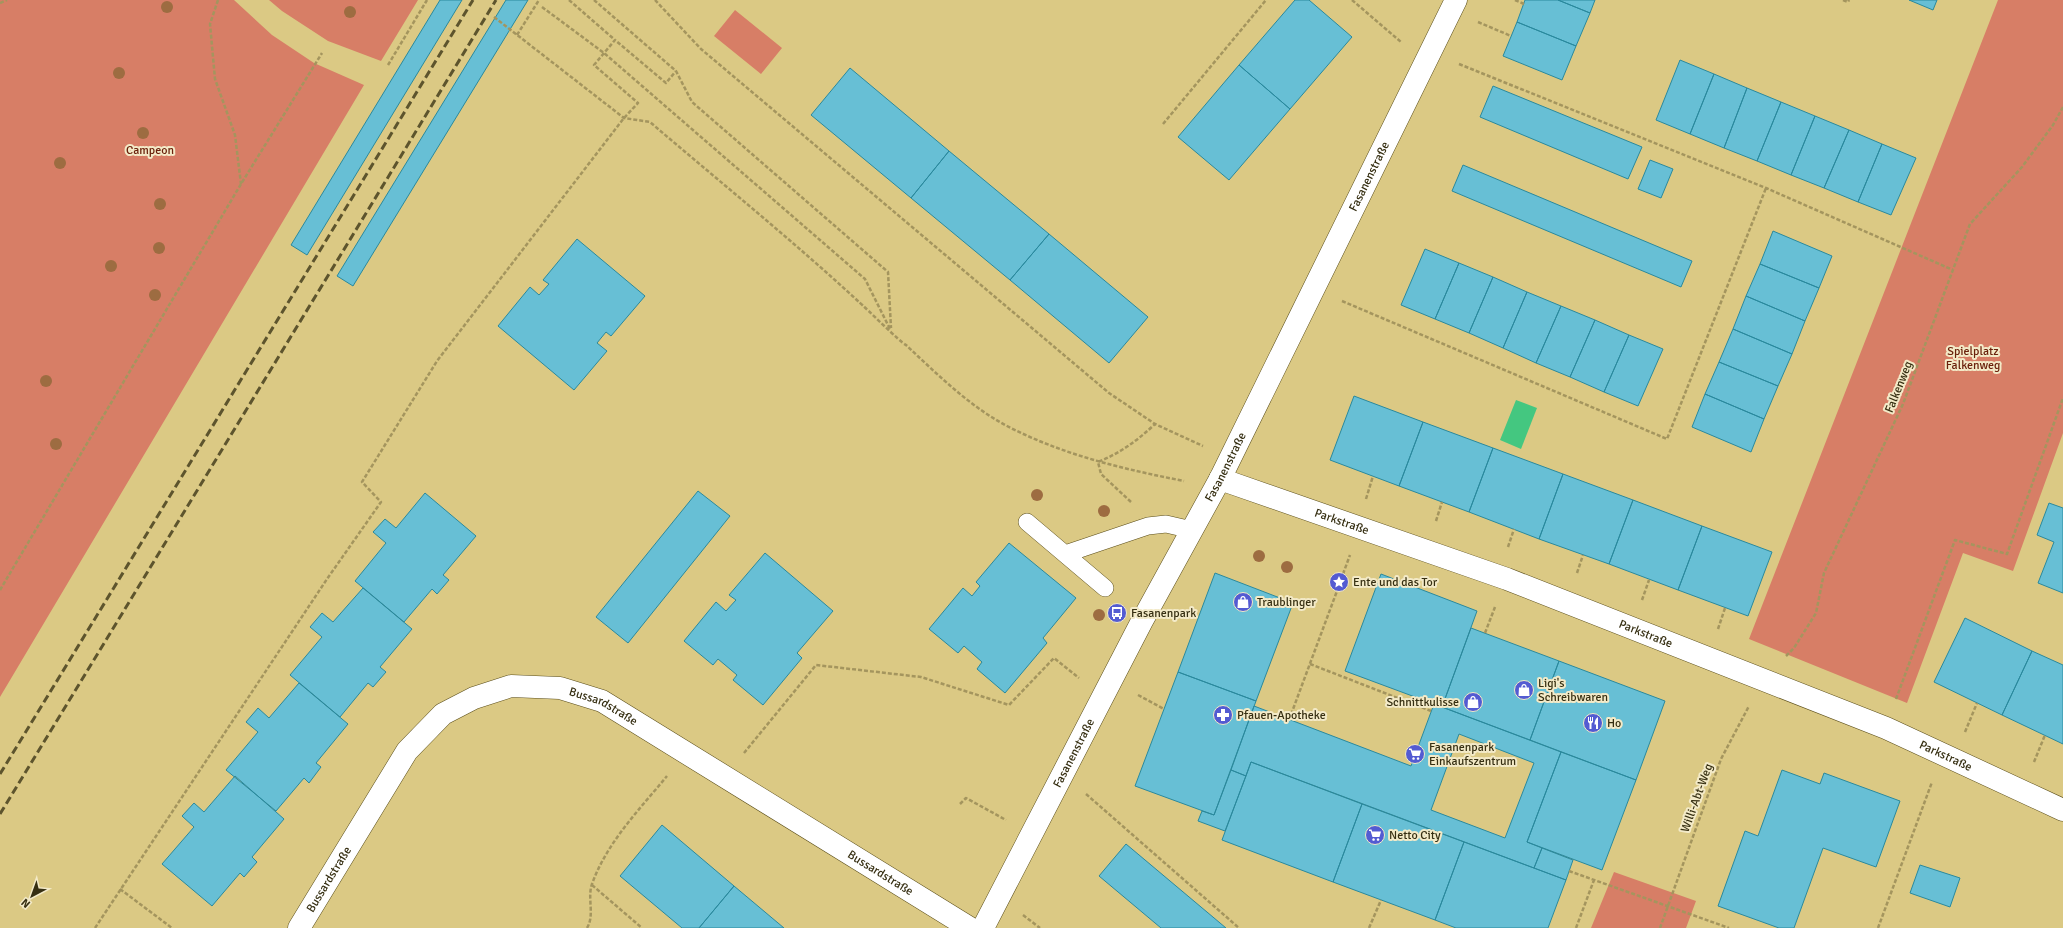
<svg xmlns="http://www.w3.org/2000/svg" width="2063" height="928" viewBox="0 0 2063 928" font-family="Signika,sans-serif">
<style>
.green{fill:#d77e66}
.water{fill:#44c780}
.building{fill:#67bfd5;stroke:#2a899d;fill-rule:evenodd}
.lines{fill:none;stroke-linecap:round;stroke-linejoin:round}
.service-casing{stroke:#5b4e1a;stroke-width:18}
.minor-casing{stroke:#5b4e1a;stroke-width:23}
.path{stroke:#a4955e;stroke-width:2.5;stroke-dasharray:4 2;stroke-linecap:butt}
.service{stroke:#fff;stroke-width:17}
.minor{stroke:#fff;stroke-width:22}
.rail{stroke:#5d542d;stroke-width:3;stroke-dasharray:8 4;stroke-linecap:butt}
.tree{fill:#9d6c41}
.labels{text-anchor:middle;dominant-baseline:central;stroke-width:4;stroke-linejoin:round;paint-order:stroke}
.park-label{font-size:12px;fill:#6a200b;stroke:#f3eac8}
.street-label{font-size:12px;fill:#362f12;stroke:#f3eac8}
.poi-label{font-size:12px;fill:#362f12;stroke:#f3eac8;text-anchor:start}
</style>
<rect width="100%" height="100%" fill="#dbc984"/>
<path class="green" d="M0,0h234l38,35 42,28 50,22 -364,612z
M269,0h149l-37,61 -53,-20 -46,-30z
M1998,0h65v433l-50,138 -50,-18 -56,150 -158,-64z
M735,10l47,38 -21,26 -47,-38z
M1614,872l82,29 -10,27h-95z"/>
<path class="water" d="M1516,400l21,8 -16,41 -21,-9z"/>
<path class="building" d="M440,0h22l-155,255 -16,-10z
M506,0h22l-175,286 -16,-10z
M1295,0h14l43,37 -62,72 -51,-44z
M1525,0h33l32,13 -14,33 -59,-24z
M1558,0h37l-5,13z
M1909,0h28l-4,10z
M1517,22l59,24 -14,34 -59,-24z
M1680,60l34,14 -24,60 -34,-14z
M1239,65l51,44 -61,71 -51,-43z
M850,68l99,83 -38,47 -100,-83z
M1714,74l33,14 -23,60 -34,-14z
M1493,86l149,61 -14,32 -148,-62z
M1747,88l34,14 -24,59 -33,-13z
M1781,102l34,14 -24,59 -34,-14z
M1815,116l34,14 -25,58 -33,-13z
M1849,130l33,14 -24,58 -34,-14z
M1882,144l34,14 -25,57 -33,-13z
M949,151l100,83 -39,46 -99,-82z
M1650,160l23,9 -12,29 -23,-9z
M1463,165l229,96 -11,26 -229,-96z
M1773,231l59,25 -13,32 -59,-24z
M1049,234l99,83 -39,46 -99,-83z
M577,239l68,57 -34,40 -5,-4 -9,11 10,8 -33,39 -76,-64 32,-39 9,8 10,-11 -6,-4z
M1425,249l34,14 -24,56 -34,-14z
M1459,263l34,14 -24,56 -34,-14z
M1760,264l59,24 -14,33 -59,-25z
M1493,277l34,15 -24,56 -34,-15z
M1527,292l34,14 -25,57 -33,-15z
M1746,296l59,25 -13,33 -59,-25z
M1561,306l34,14 -25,57 -34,-14z
M1595,320l34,15 -25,57 -34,-15z
M1733,329l59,25 -14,32 -59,-24z
M1629,335l34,14 -25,57 -34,-14z
M1719,362l59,24 -14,33 -59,-25z
M1705,394l59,25 -13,33 -59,-25z
M1354,396l69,26 -24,64 -69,-26z
M1423,422l70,26 -24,64 -70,-26z
M1493,448l70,26 -24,65 -70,-27z
M1563,474l70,26 -24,64 -70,-25z
M698,491l32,25 -102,127 -32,-26z
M425,493l51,43 -33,39 6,5 -12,14 -5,-5 -28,33 -49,-41 31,-38 -13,-11 12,-13 11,9z
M1633,500l69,26 -24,64 -69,-26z
M2049,503l14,5v85l-25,-10 16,-41 -17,-7z
M1702,526l70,26 -24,64 -70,-26z
M1009,543l67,55 -33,40 4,5 -42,50 -28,-24 5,-7 -18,-16 -6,7 -29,-24 34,-41 9,8 8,-10 -4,-4z
M765,553l68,58 -36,42 5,5 -39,47 -30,-25 4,-5 -19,-16 -5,6 -29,-24 32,-39 10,9 10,-11 -7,-5z
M1215,573l78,30 -37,98 -78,-29z
M1381,574l96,37 -35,96 -97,-36z
M363,588l49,41 -32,38 6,5 -13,15 -5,-4 -28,34 -50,-42 32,-38 -12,-10 12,-14 11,9z
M1965,618l67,33 -30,64 -68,-33z
M1471,628l88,33 -29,79 -88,-33z
M2032,651l31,14v79l-61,-29z
M1559,661l106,40 -29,79 -106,-40z
M1178,672l78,29 -42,114 -79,-29z
M299,683l49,41 -32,39 5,4 -12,16 -5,-5 -28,33 -50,-41 32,-38 -12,-10 12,-14 11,10z
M1434,704l127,48 -34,90 15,6 -8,20 -283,-106 -5,14 -15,-6 23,-64 157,60zM1459,734l75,29 -29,75 -74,-28z
M1561,752l75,28 -34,90 -75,-28z
M1251,762l111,42 -29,78 -111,-42z
M1231,770l15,6 -21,55 -27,-10 4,-10 12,4z
M1782,770l38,14 4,-11 76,28 -24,66 -53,-19 -29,80h-15l-61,-22 27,-75 13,5z
M235,776l49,43 -32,38 5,5 -13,15 -4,-4 -28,33 -50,-42 32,-37 -12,-11 12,-13 10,9z
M1362,804l102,38 -29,78 -102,-38z
M662,825l72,61 -35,42h-17l-62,-52z
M1464,842l102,38 -18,48h-92l-21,-8z
M1126,844l100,84h-65l-62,-52z
M1542,848l31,12 -7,20 -32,-12z
M1920,865l40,13 -10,29 -40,-14z
M734,886l50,42h-85z"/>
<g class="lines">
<defs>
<path id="service" d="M1027,522l78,66
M1065,554l83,-28 18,-2 26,6"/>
<g id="minor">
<path id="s1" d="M1220,479l287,100 379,149 177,82"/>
<path id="s2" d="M299,928l108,-177 36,-37 31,-16 37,-12 49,2 42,13 368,227"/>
<path id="s3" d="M983,928l159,-307 78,-142 236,-479"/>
</g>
</defs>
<use href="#service" class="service-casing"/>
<use href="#minor" class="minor-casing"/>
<path class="path" d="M218,0l-8,24 5,55 20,56 6,49
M569,0l46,40
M594,0l82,71 16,31 196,170 3,56
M655,0l46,49 408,344 46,31 48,22
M1352,0l49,42
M1515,0l9,4
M1843,0l5,2 1,-2
M0,3l7,-3
M542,7l62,46 261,226 25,50
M494,17l130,101 26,4c70,60 142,118 209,180 7,6 42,41 47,43 31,29 63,61 101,81 56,29 116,43 177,55
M1478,22l33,14
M517,35l22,-35
M1459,64l307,124 187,82
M388,65l39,-65
M1163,124l103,-124
M1342,301l325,138 99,-251
M1366,499l7,-23
M1131,502l-30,-28 -3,-12c22,-9 39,-21 57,-38
M1436,521l6,-19
M1508,547l6,-18
M1577,573l6,-18
M1343,574l7,-19
M0,590l241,-406 81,-131
M1642,600l7,-20
M1718,629l7,-21
M1485,633l10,-26
M1786,656l8,-8 22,-35 8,-40 79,-169 67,-180 52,-57 31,-42 10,-18
M1310,664l121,47
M1138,695l26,14
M1896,699l59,-159 52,14 56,-156
M1289,720l48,-129
M1965,732l12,-29
M744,753l72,-88 105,12 88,28 45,-47 25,20
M2034,762l11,-27
M1086,794l153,134
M960,804l6,-6 40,22
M1569,871l160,57
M592,885l50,43
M120,889l52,39
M1023,915l17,13
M95,928l232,-349 54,-77 -19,-20 75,-121 187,-243 14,-15 -44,-38 21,-25 51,43 10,-12
M587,928c8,-13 0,-30 5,-44 15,-42 48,-75 75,-108
M1369,928l12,-28
M1576,928l18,-48
M1660,928l61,-169 28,-53
M1878,928l54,-146"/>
<use href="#service" class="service"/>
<use href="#minor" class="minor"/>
<path class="rail" d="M0,774l473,-774
M0,814l496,-814"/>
</g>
<g class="tree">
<circle cx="167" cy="7" r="6"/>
<circle cx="350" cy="12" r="6"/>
<circle cx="119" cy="73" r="6"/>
<circle cx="143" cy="133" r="6"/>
<circle cx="60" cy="163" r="6"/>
<circle cx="160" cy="204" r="6"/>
<circle cx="159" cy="248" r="6"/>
<circle cx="111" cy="266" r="6"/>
<circle cx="155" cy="295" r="6"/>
<circle cx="46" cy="381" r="6"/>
<circle cx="56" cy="444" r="6"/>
<circle cx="1037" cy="495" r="6"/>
<circle cx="1104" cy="511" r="6"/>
<circle cx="1259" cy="556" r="6"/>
<circle cx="1287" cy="567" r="6"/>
<circle cx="1099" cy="615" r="6"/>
</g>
<defs>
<symbol id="sight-disc" viewBox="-11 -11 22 22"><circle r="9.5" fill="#535bd2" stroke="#f3eac8"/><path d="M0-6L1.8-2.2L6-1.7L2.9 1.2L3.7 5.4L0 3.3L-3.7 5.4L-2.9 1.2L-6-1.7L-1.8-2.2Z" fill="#fff"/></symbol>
<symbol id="shop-disc" viewBox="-11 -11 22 22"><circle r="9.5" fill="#535bd2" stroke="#f3eac8"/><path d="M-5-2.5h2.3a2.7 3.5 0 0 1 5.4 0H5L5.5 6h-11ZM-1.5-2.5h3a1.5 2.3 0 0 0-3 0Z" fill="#fff"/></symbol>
<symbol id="bus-disc" viewBox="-11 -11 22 22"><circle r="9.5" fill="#535bd2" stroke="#f3eac8"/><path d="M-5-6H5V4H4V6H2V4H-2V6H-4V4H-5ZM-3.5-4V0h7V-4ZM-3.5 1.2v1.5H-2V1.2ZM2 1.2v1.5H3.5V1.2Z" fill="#fff"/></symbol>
<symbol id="pharmacy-disc" viewBox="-11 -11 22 22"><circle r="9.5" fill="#535bd2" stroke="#f3eac8"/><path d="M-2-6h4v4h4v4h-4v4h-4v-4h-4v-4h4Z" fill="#fff"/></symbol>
<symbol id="restaurant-disc" viewBox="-11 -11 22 22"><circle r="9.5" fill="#535bd2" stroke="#f3eac8"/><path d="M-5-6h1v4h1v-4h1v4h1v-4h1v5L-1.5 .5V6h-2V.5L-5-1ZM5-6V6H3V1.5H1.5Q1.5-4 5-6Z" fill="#fff"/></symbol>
<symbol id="supermarket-disc" viewBox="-11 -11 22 22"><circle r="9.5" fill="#535bd2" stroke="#f3eac8"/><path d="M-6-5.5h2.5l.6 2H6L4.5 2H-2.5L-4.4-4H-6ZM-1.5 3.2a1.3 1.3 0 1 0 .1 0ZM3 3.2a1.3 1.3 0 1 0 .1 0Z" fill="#fff"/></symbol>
</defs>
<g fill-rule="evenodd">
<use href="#sight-disc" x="1328" y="571" width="22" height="22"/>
<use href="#shop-disc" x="1232" y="591" width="22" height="22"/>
<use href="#bus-disc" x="1106" y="602" width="22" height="22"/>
<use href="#shop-disc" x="1513" y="679" width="22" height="22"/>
<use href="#shop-disc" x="1462" y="691" width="22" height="22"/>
<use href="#pharmacy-disc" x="1212" y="704" width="22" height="22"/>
<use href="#restaurant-disc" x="1582" y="712" width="22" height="22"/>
<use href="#supermarket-disc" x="1404" y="743" width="22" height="22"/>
<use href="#supermarket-disc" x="1364" y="824" width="22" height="22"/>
</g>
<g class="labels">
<g class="park-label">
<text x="150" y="150">Campeon</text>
<text x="1973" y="351">Spielplatz<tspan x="1973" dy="14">Falkenweg</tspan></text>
</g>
<g class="street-label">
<text stroke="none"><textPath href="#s3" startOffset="845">Fasanenstraße</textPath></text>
<text transform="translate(1899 387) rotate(-68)">Falkenweg</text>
<text stroke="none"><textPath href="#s3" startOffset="521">Fasanenstraße</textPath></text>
<text stroke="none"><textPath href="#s1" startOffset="129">Parkstraße</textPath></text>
<text stroke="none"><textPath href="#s1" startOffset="453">Parkstraße</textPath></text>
<text stroke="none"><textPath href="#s2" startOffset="429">Bussardstraße</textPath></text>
<text stroke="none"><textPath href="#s3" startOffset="197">Fasanenstraße</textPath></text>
<text stroke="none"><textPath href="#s1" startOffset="777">Parkstraße</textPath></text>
<text transform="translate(1697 798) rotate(-70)">Willi-Abt-Weg</text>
<text stroke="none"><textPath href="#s2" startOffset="753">Bussardstraße</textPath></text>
<text stroke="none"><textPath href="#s2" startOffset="57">Bussardstraße</textPath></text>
</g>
<g class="poi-label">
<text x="1353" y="582">Ente und das Tor</text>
<text x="1257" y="602">Traublinger</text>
<text x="1131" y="613">Fasanenpark</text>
<text x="1538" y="683">Ligi's<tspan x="1538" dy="14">Schreibwaren</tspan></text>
<text x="1459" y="702" text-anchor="end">Schnittkulisse</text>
<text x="1237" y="715">Pfauen-Apotheke</text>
<text x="1607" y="723">Ho</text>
<text x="1429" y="747">Fasanenpark<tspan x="1429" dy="14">Einkaufszentrum</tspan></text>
<text x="1389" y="835">Netto City</text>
</g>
</g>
<g transform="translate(32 896) rotate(221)" stroke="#f3eac8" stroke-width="3" paint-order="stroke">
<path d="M0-3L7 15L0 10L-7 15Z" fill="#362f12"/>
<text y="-6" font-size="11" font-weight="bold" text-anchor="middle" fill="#362f12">N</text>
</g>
</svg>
